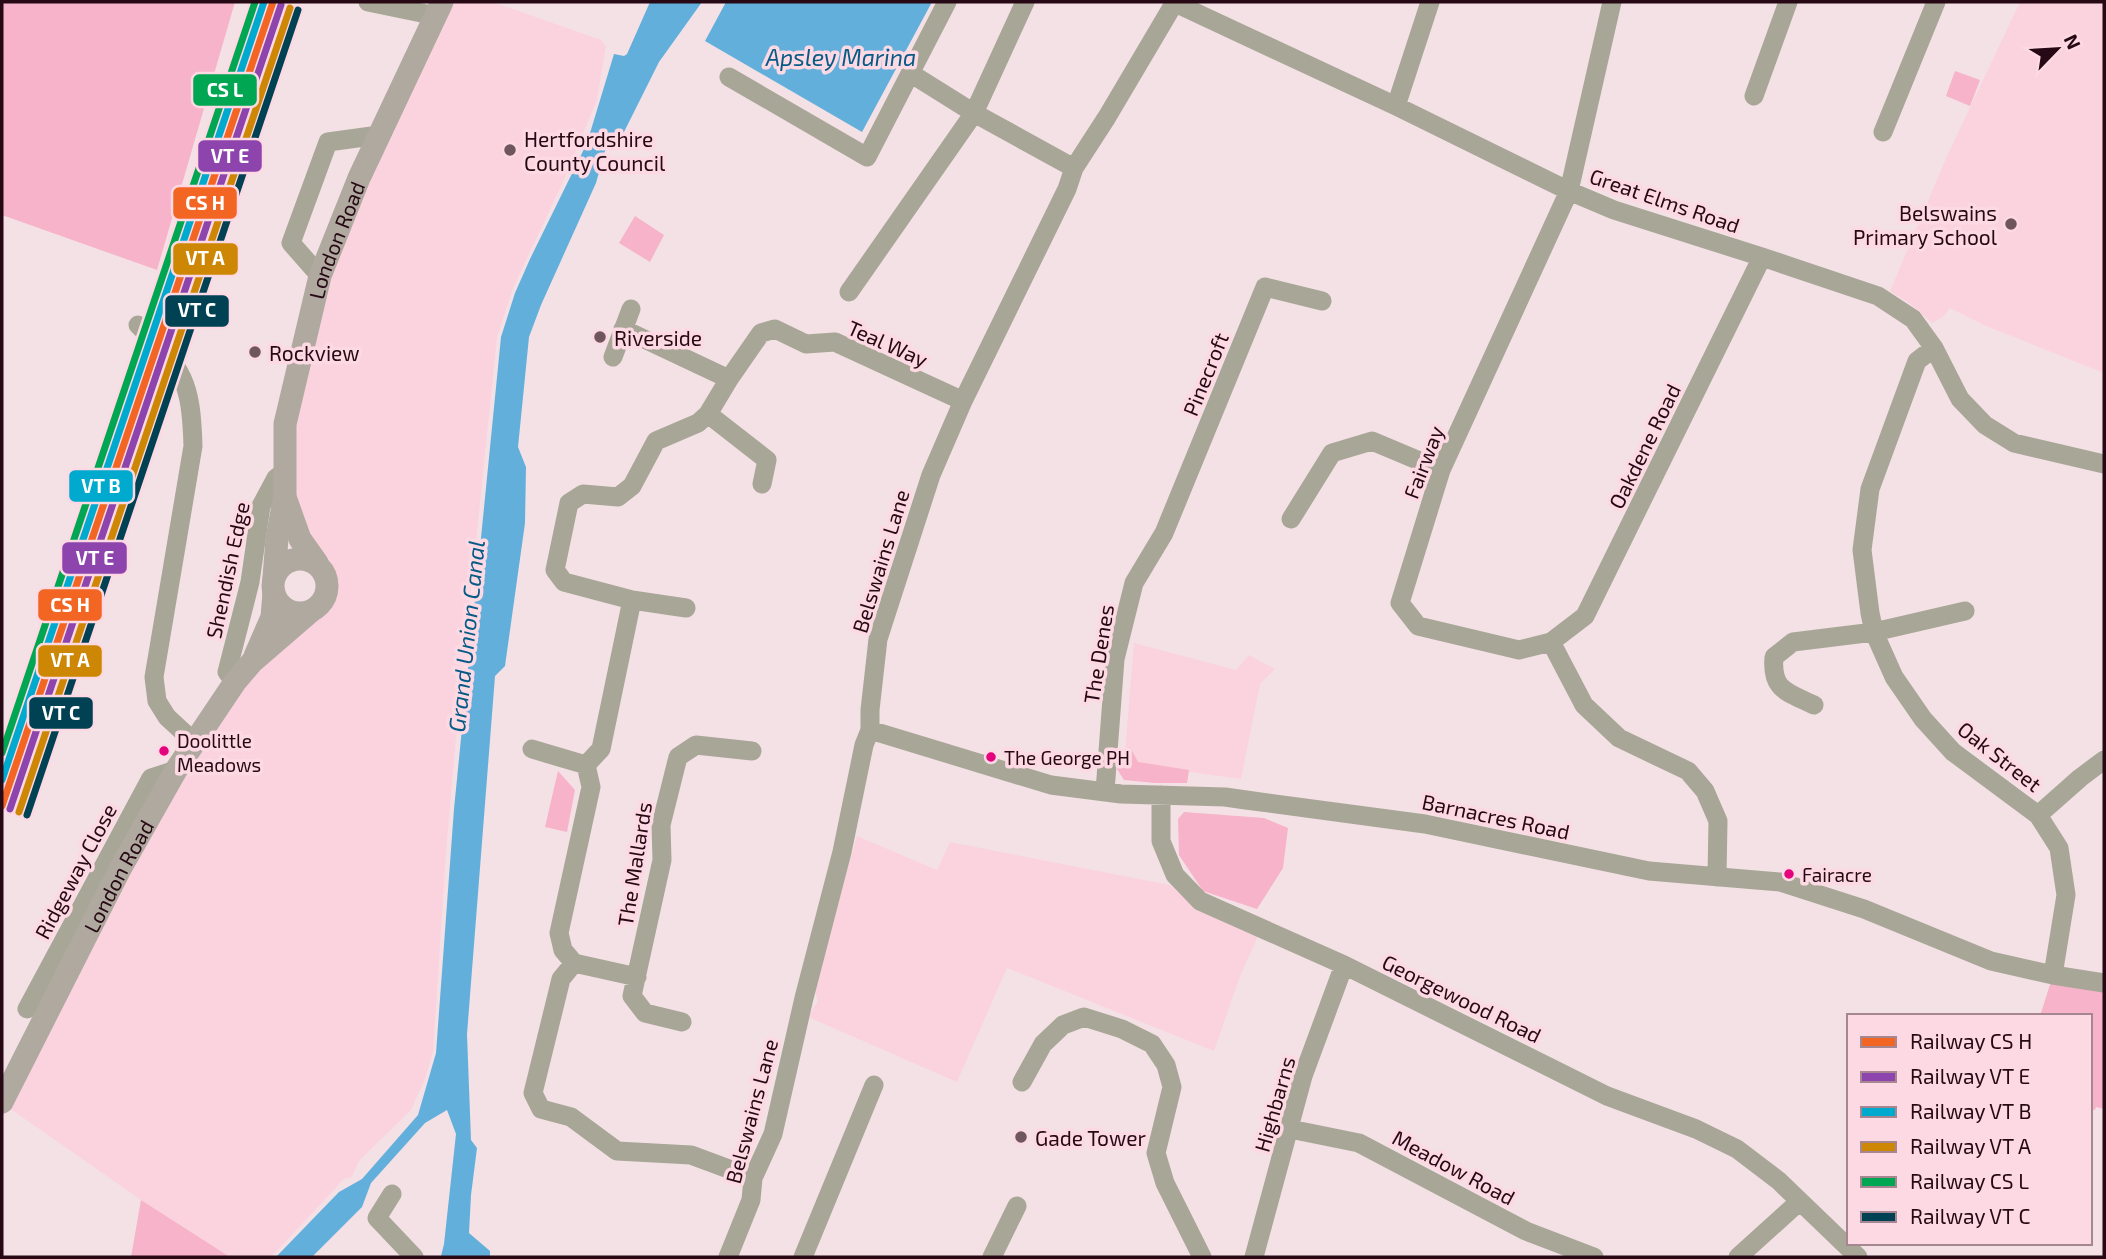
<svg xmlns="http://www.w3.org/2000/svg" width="2106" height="1259" viewBox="0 0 2106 1259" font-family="'Exo 2',sans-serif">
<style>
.built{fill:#fad3de}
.green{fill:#f6b3c9}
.water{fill:#63afdc}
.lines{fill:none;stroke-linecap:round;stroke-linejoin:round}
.minor{stroke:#a8a696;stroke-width:19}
.major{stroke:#afa99f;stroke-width:23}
.rail-1-casing{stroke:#fcd9e3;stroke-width:12}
.rail-2-casing{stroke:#fcd9e3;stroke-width:12}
.rail-3-casing{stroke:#fcd9e3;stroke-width:12}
.rail-4-casing{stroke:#fcd9e3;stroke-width:12}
.rail-5-casing{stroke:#fcd9e3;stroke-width:12}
.rail-6-casing{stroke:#fcd9e3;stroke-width:12}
.rail-1{stroke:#f26522;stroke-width:7}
.rail-2{stroke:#8e44ad;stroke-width:7}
.rail-3{stroke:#00a9ce;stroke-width:7}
.rail-4{stroke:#cd8704;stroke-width:7}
.rail-5{stroke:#00a651;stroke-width:7}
.rail-6{stroke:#004153;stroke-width:7}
.poi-dot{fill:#6e555e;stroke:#fcd9e3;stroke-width:2.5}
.bus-dot{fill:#e5007d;stroke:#fcd9e3;stroke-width:2.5}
.labels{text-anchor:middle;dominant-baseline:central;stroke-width:7;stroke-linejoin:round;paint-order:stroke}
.bus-label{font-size:19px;fill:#260914;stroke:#fcd9e3;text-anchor:start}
.poi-label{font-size:21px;fill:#260914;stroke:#fcd9e3;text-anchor:start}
.street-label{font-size:21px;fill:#260914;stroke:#fcd9e3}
.water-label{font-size:23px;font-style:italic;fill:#055b86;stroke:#fcd9e3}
.line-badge{stroke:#fcd9e3;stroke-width:2.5}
.badge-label{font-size:19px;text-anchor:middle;font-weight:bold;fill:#fff}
</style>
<rect width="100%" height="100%" fill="#f4e1e6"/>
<path class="built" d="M442,2h51l108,38 5,6 -9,54 -35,84 -49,104 -16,49 -41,400 -10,115 -13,200 -8,27 -14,31 -52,51 -8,17h-6l-74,79h-41l-89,-57 -139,-97 276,-501 32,9 13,-10 4,-20 -10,-18 -32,-69 35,-218z
M2020,2h84v371l-120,-48 -34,-17 -6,8 -12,7 -23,-20 -19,-12 57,-135z
M1134,643l102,27 13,-15 26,14 -15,15 -19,95 -117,-16z
M857,836l80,34 13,-28 220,43 19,17 69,34 -19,43 -25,72 -207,-83 -50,114 -149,-65 10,-16 -4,-12z"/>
<path class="green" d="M2,2h233l-78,268 -155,-55z
M1955,71l25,9 -10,26 -24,-10z
M635,216l29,19 -14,27 -31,-19z
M1130,747l8,15 51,8 -2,13h-32l-31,-3 -7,-11 5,-18z
M558,771l17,19 -8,42 -22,-5z
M1184,812l80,6 24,10 -5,40 -26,41 -54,-18 -24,-36 -1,-36z
M2053,975l51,8v126l-8,-2 -1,3 -5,-1v-93h-50z
M141,1200l89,57h-99z"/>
<path class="water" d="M650,2h52l-43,60 -37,74 -12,7 -5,8 -9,32 -55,122 -12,32 -11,110 8,20 -1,56 -20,143 -10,10 -28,358 4,106 6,8 -6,47 -2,38 21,18v6h-48l-1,-1 3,-12 12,-110 -9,-24 -22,13 -54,60 -9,24 -50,50h-36l63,-65 23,-13 56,-64 18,-62 18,-244 47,-472 14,-44 15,-34 57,-116 27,-89 10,2 3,-2z
M726,2h206l-70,130 -157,-91z"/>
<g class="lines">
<path class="minor" d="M368,2l68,14
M1612,2l-43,189 -128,279 -41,133 18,23 101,24 32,-8 34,-26 177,-359
M1175,3l221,103 173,85 45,19 148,47 116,39 35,23 21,29 26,51 25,26 29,18 90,21
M910,73l64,40 100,55
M729,77l138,80 80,-155
M1754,96l34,-94
M1396,106l34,-104
M1883,132l53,-130
M320,276l-29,-33 37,-101 51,-7
M849,292l125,-179 51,-111
M138,325c46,44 53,57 55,121l-39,231 3,24 10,16 27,25
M623,329l106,50
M1934,348l-17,13 -47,128 -8,61 8,63 4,19 20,45 29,42 30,33 85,63 21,33 7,47 -13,80
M613,357l18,-48
M708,414l59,46 -5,24
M1291,519l41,-66 40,-12 69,29
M632,600l-31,149 -15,16 5,22 -32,146 4,17 11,13 63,14
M686,608l-54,-8 -68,-18 -9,-12 14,-67 14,-9 35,3 14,-11 24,-45 42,-18 10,-9 21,-35 32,-46 14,-4 31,15 29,-2 128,59
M1551,642l33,63 35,33 69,33 17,20 13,30 -1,56
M235,682l-8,-10 23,-90 11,-76 15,-28 10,-7
M1814,705c-26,-13 -43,-14 -40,-48l19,-15 81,-10 91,-21
M870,730l181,55 70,9 104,3 21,3 179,24 224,47 131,11 84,27 127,52 62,14 51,8
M532,749l54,16
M1105,791l10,-132 19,-76 30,-50 101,-246 57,14
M1161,795v46l14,34 25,26 144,64 263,131 89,33 41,20 42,32 79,76
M2038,815l42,-37 24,-18
M574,963l-13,16 -28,114 8,16 30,8 46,34 74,4 62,23
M27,1009l124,-231 25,-8
M682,1022l-37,-9 -13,-17 30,-136 -1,-35 17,-68 18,-12 56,6
M1022,1082l21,-38 20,-19 21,-8 38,12 30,15 14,21 6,22 -16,66 9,30 37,74
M1290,1129l69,14 167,88 68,26
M392,1194l-15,24 37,39
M728,1257l23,-57 2,-22 20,-44 31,-136 38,-146 22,-107 6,-15v-20l8,-71 53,-164 32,-74 104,-212 7,-21 33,-51 68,-115
M803,1257l71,-172
M992,1257l25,-51
M1254,1257l49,-181 41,-111
M1738,1257l62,-56"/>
<g class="major">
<path d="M285,497l15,42 17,24"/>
<circle cx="300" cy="586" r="27"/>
<path id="s1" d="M274,577l3,-38 8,-45v-70l35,-148 39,-98 83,-176"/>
<path d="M255,656l17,-39 2,-24"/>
<path id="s2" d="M2,1102l118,-233 56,-99 59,-88 17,-20 59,-51"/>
</g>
<defs>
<path id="rail-1" d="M2,806l271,-804"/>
<path id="rail-2" d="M10,809l271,-804"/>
<path id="rail-3" d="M2,780l262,-778"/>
<path id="rail-4" d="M19,812l271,-804"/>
<path id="rail-5" d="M2,753l253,-751"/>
<path id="rail-6" d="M27,815l271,-805"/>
</defs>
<use href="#rail-1" class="rail-1-casing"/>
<use href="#rail-2" class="rail-2-casing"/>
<use href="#rail-3" class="rail-3-casing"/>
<use href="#rail-4" class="rail-4-casing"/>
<use href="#rail-5" class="rail-5-casing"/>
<use href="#rail-6" class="rail-6-casing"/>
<use href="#rail-1" class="rail-1"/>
<use href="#rail-2" class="rail-2"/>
<use href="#rail-3" class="rail-3"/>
<use href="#rail-4" class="rail-4"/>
<use href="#rail-5" class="rail-5"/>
<use href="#rail-6" class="rail-6"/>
</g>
<g class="poi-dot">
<circle cx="510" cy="150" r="7"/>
<circle cx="2011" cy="224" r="7"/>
<circle cx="600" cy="337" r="7"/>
<circle cx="255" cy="352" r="7"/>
<circle cx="1021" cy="1137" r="7"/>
</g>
<g class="bus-dot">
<circle cx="164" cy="751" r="6"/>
<circle cx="991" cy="757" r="6"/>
<circle cx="1789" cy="874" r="6"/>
</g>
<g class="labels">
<g class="bus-label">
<text x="177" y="740">Doolittle<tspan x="177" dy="24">Meadows</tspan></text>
<text x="1004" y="757">The George PH</text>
<text x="1802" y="874">Fairacre</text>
</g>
<g class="poi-label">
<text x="524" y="138">Hertfordshire<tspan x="524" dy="24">County Council</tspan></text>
<text x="1997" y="212" text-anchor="end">Belswains<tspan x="1997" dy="24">Primary School</tspan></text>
<text x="614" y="337">Riverside</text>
<text x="269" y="352">Rockview</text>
<text x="1035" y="1137">Gade Tower</text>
</g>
<g class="street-label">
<text transform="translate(1665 200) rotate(19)">Great Elms Road</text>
<text stroke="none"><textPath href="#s1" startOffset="345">London Road</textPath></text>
<text transform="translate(888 343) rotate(24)">Teal Way</text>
<text transform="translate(1205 374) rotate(-68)">Pinecroft</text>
<text transform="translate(1644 446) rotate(-64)">Oakdene Road</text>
<text transform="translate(1423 462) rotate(-69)">Fairway</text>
<text transform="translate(880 561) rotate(-73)">Belswains Lane</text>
<text transform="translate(227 570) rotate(-78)">Shendish Edge</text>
<text transform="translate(1098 654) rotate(-81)">The Denes</text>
<text transform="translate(2000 756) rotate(38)">Oak Street</text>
<text transform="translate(1496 816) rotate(12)">Barnacres Road</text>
<text transform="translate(634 864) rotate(-81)">The Mallards</text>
<text transform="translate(75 871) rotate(-62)">Ridgeway Close</text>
<text stroke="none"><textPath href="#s2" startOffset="254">London Road</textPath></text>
<text transform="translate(1462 998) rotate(26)">Georgewood Road</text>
<text transform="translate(1274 1104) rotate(-74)">Highbarns</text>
<text transform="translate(751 1111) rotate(-75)">Belswains Lane</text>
<text transform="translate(1454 1167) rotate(28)">Meadow Road</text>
</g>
<g class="water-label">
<text x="841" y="57">Apsley Marina</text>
<text transform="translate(466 636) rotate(-84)">Grand Union Canal</text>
</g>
</g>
<g class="line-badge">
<rect x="192" y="73" width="66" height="34" rx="7" fill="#00a651"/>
<rect x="197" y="139" width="66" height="34" rx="7" fill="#8e44ad"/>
<rect x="172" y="186" width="66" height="34" rx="7" fill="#f26522"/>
<rect x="172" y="242" width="67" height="34" rx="7" fill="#cd8704"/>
<rect x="164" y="294" width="66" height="34" rx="7" fill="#004153"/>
<rect x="68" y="469" width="66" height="34" rx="7" fill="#00a9ce"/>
<rect x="61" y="541" width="67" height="34" rx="7" fill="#8e44ad"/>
<rect x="37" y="588" width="66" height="34" rx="7" fill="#f26522"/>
<rect x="37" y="644" width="66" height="34" rx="7" fill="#cd8704"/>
<rect x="28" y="696" width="66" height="34" rx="7" fill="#004153"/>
</g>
<g class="badge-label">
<text x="225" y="97">CS L</text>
<text x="230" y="163">VT E</text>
<text x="205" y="210">CS H</text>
<text x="205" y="265">VT A</text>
<text x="197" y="317">VT C</text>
<text x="101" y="493">VT B</text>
<text x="95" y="565">VT E</text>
<text x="70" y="612">CS H</text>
<text x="70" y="667">VT A</text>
<text x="61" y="720">VT C</text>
</g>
<rect width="2106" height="1259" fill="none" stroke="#260914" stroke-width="7"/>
<rect x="1847" y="1014" width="245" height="231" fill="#fcd9e3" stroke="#a68690" stroke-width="2"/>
<rect x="1861" y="1037" width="35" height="10" fill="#f26522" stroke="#a68690" stroke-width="2"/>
<text x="1910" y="1049" font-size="21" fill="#260914">Railway CS H</text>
<rect x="1861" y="1072" width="35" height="10" fill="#8e44ad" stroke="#a68690" stroke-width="2"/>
<text x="1910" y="1084" font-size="21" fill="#260914">Railway VT E</text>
<rect x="1861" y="1107" width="35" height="10" fill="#00a9ce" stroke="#a68690" stroke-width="2"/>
<text x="1910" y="1119" font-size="21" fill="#260914">Railway VT B</text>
<rect x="1861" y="1142" width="35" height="10" fill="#cd8704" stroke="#a68690" stroke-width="2"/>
<text x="1910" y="1154" font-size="21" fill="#260914">Railway VT A</text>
<rect x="1861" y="1177" width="35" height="10" fill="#00a651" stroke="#a68690" stroke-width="2"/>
<text x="1910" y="1189" font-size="21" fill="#260914">Railway CS L</text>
<rect x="1861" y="1212" width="35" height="10" fill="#004153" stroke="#a68690" stroke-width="2"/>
<text x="1910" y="1224" font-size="21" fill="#260914">Railway VT C</text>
<g transform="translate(2057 49) rotate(65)" stroke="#fcd9e3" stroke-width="5" paint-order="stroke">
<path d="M0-5L12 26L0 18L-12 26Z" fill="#260914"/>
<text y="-10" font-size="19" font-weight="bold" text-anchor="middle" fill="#260914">N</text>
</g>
</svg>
